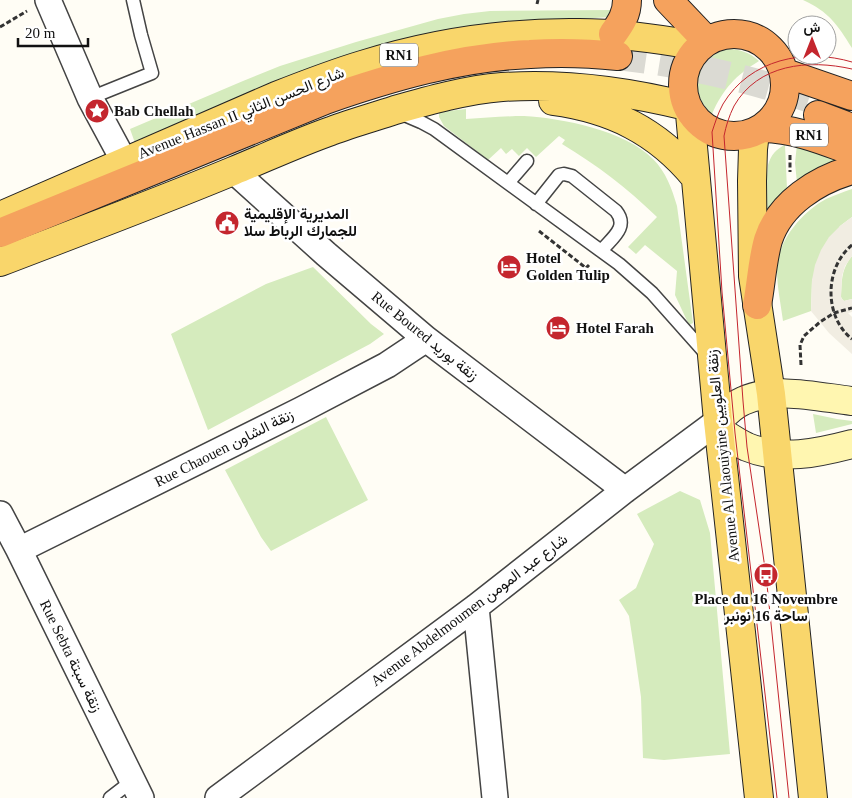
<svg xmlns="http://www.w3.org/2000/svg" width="852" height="798" viewBox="0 0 852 798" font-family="'Times New Roman',Vazirmatn,serif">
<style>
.green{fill:#d5ebbd}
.plaza{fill:#f1ede2}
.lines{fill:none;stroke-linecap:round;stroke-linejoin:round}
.highway-tunnel{stroke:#dbdad3;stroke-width:28;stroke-dasharray:28 14;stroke-linecap:butt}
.lane-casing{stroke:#444;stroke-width:15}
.street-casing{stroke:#444;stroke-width:28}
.secondary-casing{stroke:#333;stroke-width:30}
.primary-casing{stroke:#222;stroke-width:30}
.highway-casing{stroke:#222;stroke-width:30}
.path{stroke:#333;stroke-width:3;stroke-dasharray:5 2.5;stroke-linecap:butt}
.lane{stroke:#fff;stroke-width:12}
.street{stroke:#fff;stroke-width:25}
.secondary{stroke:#fff6b0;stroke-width:28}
.primary{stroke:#f9d66b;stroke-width:28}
.highway{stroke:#f5a25d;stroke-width:28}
.tram{stroke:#c4262e;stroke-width:1}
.labels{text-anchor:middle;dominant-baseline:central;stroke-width:5;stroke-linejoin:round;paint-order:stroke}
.shield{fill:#fff;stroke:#585858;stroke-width:1}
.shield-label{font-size:14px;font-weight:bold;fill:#111}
.poi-label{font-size:15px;font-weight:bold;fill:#111;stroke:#fff;text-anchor:start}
.street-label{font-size:15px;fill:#111;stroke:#fff}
</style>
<rect width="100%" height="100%" fill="#fffdf5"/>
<path class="green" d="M803,0h49v48c-15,-24 -23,-36 -49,-48z
M613,10l-2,7 -111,7 -365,119 -5,-14 113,-48 37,-15 76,-24 82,-23 26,-5 26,-3z
M726,49c14,0 23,3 33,12 -23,14 -36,28 -47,53 -25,-23 -17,-53 14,-65z
M466,109v10c19,-1 39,-3 58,-3 38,2 102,15 129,43 13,13 19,30 24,47l16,117 -4,2 -14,-30 2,-24 -32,-26 -9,9 -8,-7 29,-30c-31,-30 -59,-51 -95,-73l3,-4 -6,-4 -23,21 -9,-9 -8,8 -7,-7 -6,5 -5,-6 -13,12 -44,-34 -5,-9v-5z
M797,144l51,17 -51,22 -2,-20z
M785,145l2,44 -25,39 6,-63c3,-10 8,-16 17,-20z
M852,189v28l-12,9 -28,54 -1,31 -28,10c-2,-16 -6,-34 -6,-51 0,-29 25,-58 49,-71 9,-4 17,-7 26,-10z
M852,256v43l-8,2 -2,-2 -1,-2c1,-17 0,-27 11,-41z
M313,267l58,57 13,10 -14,10 -162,86 -37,-96 95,-50z
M813,414l24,5 15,2v3l-36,9z
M326,417l42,83 -97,51 -10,-14 -36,-67z
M680,491l20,9 10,33 20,221 -66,6 -21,-2 -2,-61 -6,-42 -6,-39 -10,-16 17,-12 18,-44 -17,-30z"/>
<path class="plaza" d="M852,217v39l-7,10 -3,10 -1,21 1,2 2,2 8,-2v13l-4,1 4,4v37l-23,-21 -18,-22 1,-31 3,-15 6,-15 8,-13 11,-11z"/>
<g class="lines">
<path class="highway-tunnel" d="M618,56c70,8 136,24 202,46"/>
<defs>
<path id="lane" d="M90,98l62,-25 -11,-38 -8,-35
M400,113l21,9 13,7 185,135 33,29 56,63
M508,183l19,-22
M536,204l23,-29 5,-1 8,2 44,35c13,16 -4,27 -14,39
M110,798l22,-17"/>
<path id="street" d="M48,0l42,98 34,63
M234,171l92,83 100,85 199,151
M0,514l19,36 122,248
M19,550l282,-140 86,-45 39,-26
M476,607l19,191
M218,798l258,-191 149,-117 93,-69"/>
<path id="secondary" d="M718,421c8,-8 15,-16 25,-20 32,-15 75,-4 109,0
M720,431c9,6 18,12 27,16 34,14 71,6 105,-3"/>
<path id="primary" d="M553,101c59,8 104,30 142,76
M690,114l28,307 41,377
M755,133l-2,16 -1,32 1,95 18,118 42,404
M0,216l276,-120c28,-11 56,-22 86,-31 70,-22 143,-33 217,-32 40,0 81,6 120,13
M0,262c78,-30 156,-59 233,-91 32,-13 64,-28 98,-40 21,-8 43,-14 64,-21 35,-10 71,-20 107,-23 62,-4 124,4 184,19"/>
<path id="highway" d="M668,0l39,41
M683 85a51 51 0 1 1 102 0a51 51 0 1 1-102 0Z
M613,34c8,-11 14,-20 14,-34
M785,73l67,23
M818,115l34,13
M763,128c33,1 59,12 89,23
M0,233l325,-133c66,-23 135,-43 205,-46 30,-2 59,-1 88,2
M757,305c4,-21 5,-44 11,-65 12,-37 49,-60 84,-70"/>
</defs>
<use href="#lane" class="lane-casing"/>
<use href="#street" class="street-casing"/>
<use href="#secondary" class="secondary-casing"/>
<use href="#primary" class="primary-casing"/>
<use href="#highway" class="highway-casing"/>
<path class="path" d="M537,4l1,-4
M0,27l27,-16
M790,155v17
M539,231l47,37 3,-3
M852,245c-28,23 -28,72 0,94
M801,365l-1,-20 4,-9 16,-14 14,-9 18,-5"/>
<use href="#lane" class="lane"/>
<use href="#street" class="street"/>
<use href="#secondary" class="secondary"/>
<use href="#primary" class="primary"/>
<use href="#highway" class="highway"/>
<path class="tram" d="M777,798l-42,-365 -13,-141 -10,-160c3,-9 6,-19 11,-28 27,-45 82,-56 129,-42
M789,798l-23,-223 -19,-128 -4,-46 -19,-265c2,-10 5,-20 10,-30 24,-42 74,-47 118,-37"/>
</g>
<defs>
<symbol id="sight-disc" viewBox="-11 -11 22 22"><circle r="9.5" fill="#c4262e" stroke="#fff"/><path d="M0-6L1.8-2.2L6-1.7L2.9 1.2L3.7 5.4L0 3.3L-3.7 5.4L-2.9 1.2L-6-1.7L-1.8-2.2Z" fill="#fff"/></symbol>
<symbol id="civic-disc" viewBox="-11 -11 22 22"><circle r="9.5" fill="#c4262e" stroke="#fff"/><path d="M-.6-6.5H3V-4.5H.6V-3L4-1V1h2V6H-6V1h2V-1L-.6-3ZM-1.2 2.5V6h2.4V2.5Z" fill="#fff"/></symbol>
<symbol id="hotel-disc" viewBox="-11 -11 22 22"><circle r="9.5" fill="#c4262e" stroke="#fff"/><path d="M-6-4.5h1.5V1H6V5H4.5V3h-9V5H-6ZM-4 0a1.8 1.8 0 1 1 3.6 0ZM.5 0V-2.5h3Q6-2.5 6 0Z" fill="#fff"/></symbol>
<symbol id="bus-disc" viewBox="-11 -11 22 22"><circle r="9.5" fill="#c4262e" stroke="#fff"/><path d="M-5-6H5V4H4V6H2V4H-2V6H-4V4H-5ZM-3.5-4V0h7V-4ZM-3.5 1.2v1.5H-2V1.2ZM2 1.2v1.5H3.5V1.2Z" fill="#fff"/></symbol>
</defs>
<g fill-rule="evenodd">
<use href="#sight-disc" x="83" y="97" width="28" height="28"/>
<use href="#civic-disc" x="213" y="209" width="28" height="28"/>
<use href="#hotel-disc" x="495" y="253" width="28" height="28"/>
<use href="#hotel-disc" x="544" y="314" width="28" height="28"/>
<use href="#bus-disc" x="752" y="561" width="28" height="28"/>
</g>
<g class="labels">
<g class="shield">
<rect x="380" y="43.5" width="38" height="23" rx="4"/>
<rect x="790" y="123.5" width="38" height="23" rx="4"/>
</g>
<g class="shield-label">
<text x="399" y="55">RN1</text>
<text x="809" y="135">RN1</text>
</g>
<g class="poi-label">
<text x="114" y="111">Bab Chellah</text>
<text x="244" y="214">المديرية الإقليمية<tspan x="244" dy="17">للجمارك الرباط سلا</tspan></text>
<text x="526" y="258">Hotel<tspan x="526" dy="17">Golden Tulip</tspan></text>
<text x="576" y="328">Hotel Farah</text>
<text x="766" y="599" text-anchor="middle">Place du 16 Novembre<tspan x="766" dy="17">ساحة 16 نونبر</tspan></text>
</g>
<g class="street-label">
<text transform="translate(241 113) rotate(-22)">Avenue Hassan II شارع الحسن الثاني</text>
<text transform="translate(425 336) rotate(39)">Rue Boured زنقة بوريد</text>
<text transform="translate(224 448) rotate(-27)">Rue Chaouen زنقة الشاون</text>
<text transform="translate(723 456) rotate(-96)">Avenue Al Alaouiyine زنقة العلويين</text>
<text transform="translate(469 610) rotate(-37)">Avenue Abdelmoumen شارع عبد المومن</text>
<text transform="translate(71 656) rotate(64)">Rue Sebta زنقة سبتة</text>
</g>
</g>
<g transform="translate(812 40)"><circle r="24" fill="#ffffff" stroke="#a0a0a0"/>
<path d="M0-4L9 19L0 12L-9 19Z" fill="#c4262e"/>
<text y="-8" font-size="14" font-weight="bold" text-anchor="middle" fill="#111111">ش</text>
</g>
<path d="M18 38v8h70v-8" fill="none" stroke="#111111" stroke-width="2.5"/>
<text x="25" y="38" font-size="15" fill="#111111" stroke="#ffffff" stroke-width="4" paint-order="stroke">20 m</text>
</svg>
